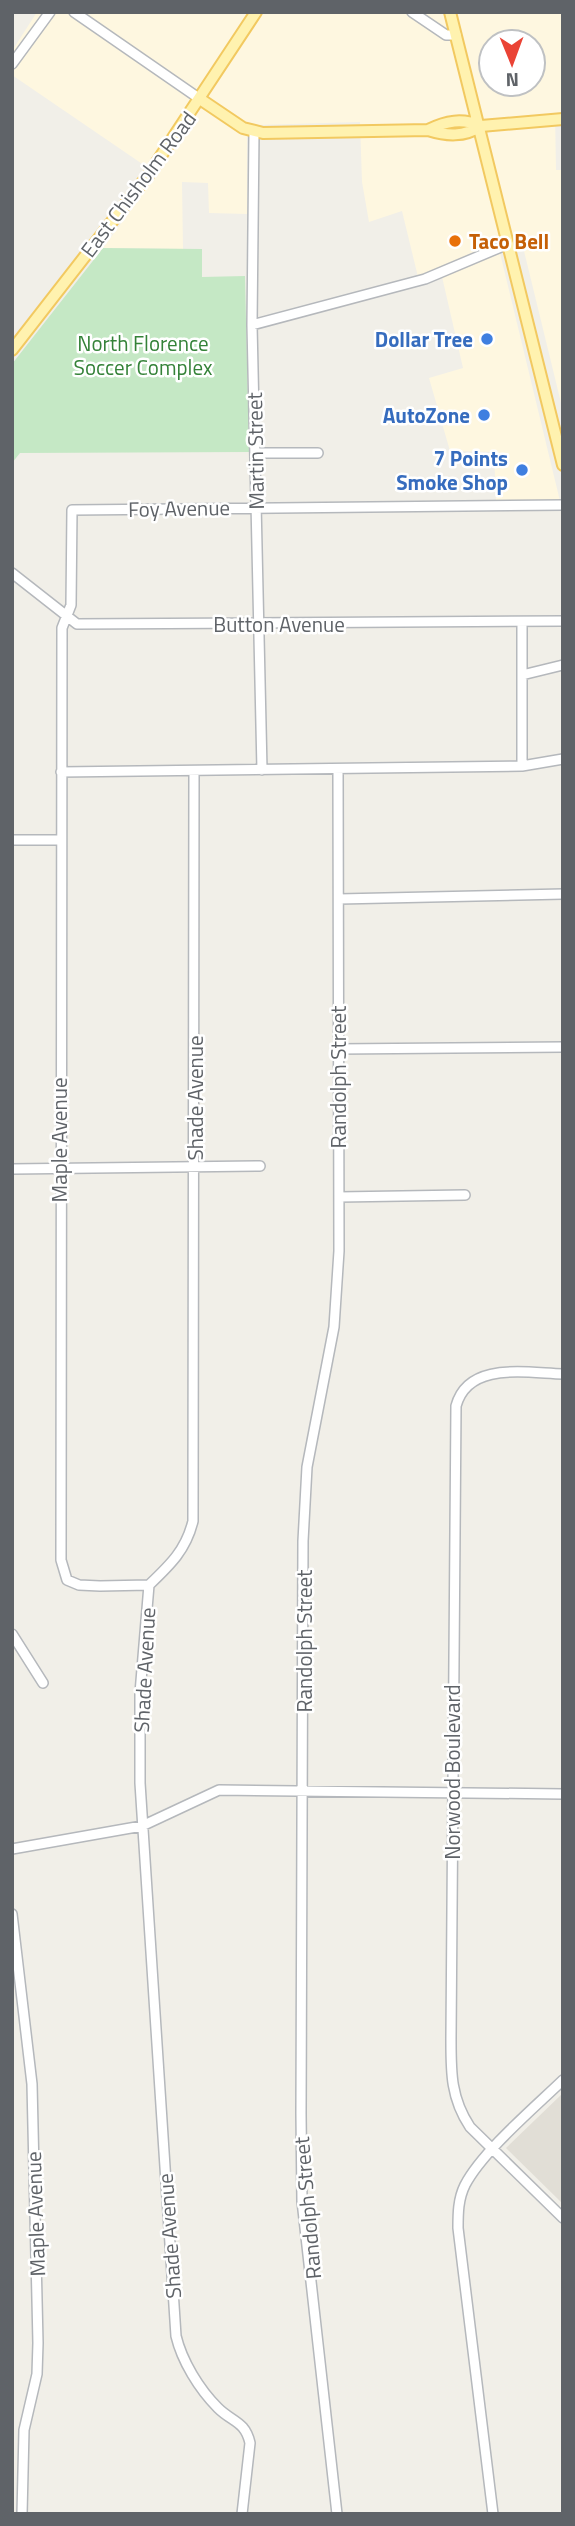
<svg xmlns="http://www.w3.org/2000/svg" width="575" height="2526" viewBox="0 0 575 2526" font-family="'Titillium Web',sans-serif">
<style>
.commercial{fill:#fef7e0;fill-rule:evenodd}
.education{fill:#e1ded6}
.green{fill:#c5e8c5}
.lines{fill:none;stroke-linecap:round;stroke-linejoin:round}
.minor-casing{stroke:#b5b8bc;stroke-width:12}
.major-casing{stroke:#f2c960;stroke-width:14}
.minor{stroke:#fff;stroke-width:9}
.major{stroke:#fff2af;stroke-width:10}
.food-dot{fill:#e8710a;stroke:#fff;stroke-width:2.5}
.shop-dot{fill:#3f7fe0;stroke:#fff;stroke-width:2.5}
.labels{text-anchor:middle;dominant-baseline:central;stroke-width:5;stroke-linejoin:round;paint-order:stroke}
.street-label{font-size:21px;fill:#5f6368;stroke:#fff}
.food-label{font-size:21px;font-weight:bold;fill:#c56008;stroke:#fff;text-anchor:start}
.shop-label{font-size:21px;font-weight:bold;fill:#366cbe;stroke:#fff;text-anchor:end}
.park-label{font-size:21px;fill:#348238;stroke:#fff}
</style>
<rect width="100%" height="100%" fill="#f1efe8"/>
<path class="commercial" d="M37,12h526v100l-8,1 1,57h7v241l-39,-160 -24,2 60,248h-64l-2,-49 -44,-1 -21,-73 34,-10 -23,-100 -22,9 -16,-66 -33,11 -7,-40 -2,-60 -102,3 -11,-3v92l-38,-1 -1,-30 -26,-1 1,67 -80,-1 54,-74 -145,-99v-24zM491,42h42v42h-42z"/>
<path class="education" d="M563,2093v111l-57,-56z"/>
<path class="green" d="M103,248l99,1v28l43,-1 4,176 -229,1 -8,10v-99z"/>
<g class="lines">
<defs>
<path id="minor" d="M74,12l126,87
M412,12l34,23h10
M12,64l38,-52
M254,132l-2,193 10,445
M252,325l173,-46 83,-35
M255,453h63
M12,573l65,51 486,-3
M522,622v144
M522,675l41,-10
M194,771l-1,750c-7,29 -23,44 -44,64l-9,108v90l36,553c6,25 23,53 42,72 14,14 27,13 32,35l-8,71
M61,772l461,-6 41,-7
M12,840h49
M339,899l224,-5
M338,1049l225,-2
M12,1169l248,-3
M339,1197l126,-2
M563,1374c-37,-1 -95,-13 -107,32l-5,630c0,34 -1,61 19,91l93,91
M149,1585l-49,1 -21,-1 -12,-5 -6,-20 1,-932 9,-23 1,-95 491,-5
M12,1634l31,49
M12,1849l130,-23 77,-36 344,4
M12,1914l20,170 6,259 -1,31 -13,56 -2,84
M337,2514l-35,-313 -1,-87 2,-573 4,-74 27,-140 5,-76 -1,-481
M493,2514l-35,-286c0,-14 0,-29 7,-43 18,-34 69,-77 98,-105"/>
<path id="major" d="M450,12l113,453
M200,99l43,29 20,5 165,-3c19,6 36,7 53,-4
M428,130c18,-9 34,-12 53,-4l82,-7
M12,350l137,-176 107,-162"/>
</defs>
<use href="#minor" class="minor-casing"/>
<use href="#major" class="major-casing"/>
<use href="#minor" class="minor"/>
<use href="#major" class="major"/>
</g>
<circle class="food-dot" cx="455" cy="241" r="7"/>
<g class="shop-dot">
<circle cx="487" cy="339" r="7"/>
<circle cx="484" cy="415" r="7"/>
<circle cx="522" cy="470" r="7"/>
</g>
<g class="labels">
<g class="street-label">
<text transform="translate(138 184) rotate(-53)">East Chisholm Road</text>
<text transform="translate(255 451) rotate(-91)">Martin Street</text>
<text transform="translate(179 508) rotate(-1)">Foy Avenue</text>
<text x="279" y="624">Button Avenue</text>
<text transform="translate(338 1077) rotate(-90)">Randolph Street</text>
<text transform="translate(195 1098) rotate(-90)">Shade Avenue</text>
<text transform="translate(59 1140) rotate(-90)">Maple Avenue</text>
<text transform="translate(304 1641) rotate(-90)">Randolph Street</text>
<text transform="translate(144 1670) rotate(-87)">Shade Avenue</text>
<text transform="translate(452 1772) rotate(-90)">Norwood Boulevard</text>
<text transform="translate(307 2208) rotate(-95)">Randolph Street</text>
<text transform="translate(35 2214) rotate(-92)">Maple Avenue</text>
<text transform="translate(169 2236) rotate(-94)">Shade Avenue</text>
</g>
<g class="food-label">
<text x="469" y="241">Taco Bell</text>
</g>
<g class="shop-label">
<text x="473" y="339">Dollar Tree</text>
<text x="470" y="415">AutoZone</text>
<text x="508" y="458">7 Points<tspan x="508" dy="24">Smoke Shop</tspan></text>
</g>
<g class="park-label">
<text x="143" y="343">North Florence<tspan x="143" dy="24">Soccer Complex</tspan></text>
</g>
</g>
<rect width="575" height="2526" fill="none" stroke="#5f6368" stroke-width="28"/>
<g transform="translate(512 63) rotate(179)"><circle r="33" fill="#ffffff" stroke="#bfc1c3" stroke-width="2"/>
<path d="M0-5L12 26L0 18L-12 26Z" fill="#ea4335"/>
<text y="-10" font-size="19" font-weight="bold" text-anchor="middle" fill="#5f6368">N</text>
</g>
</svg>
